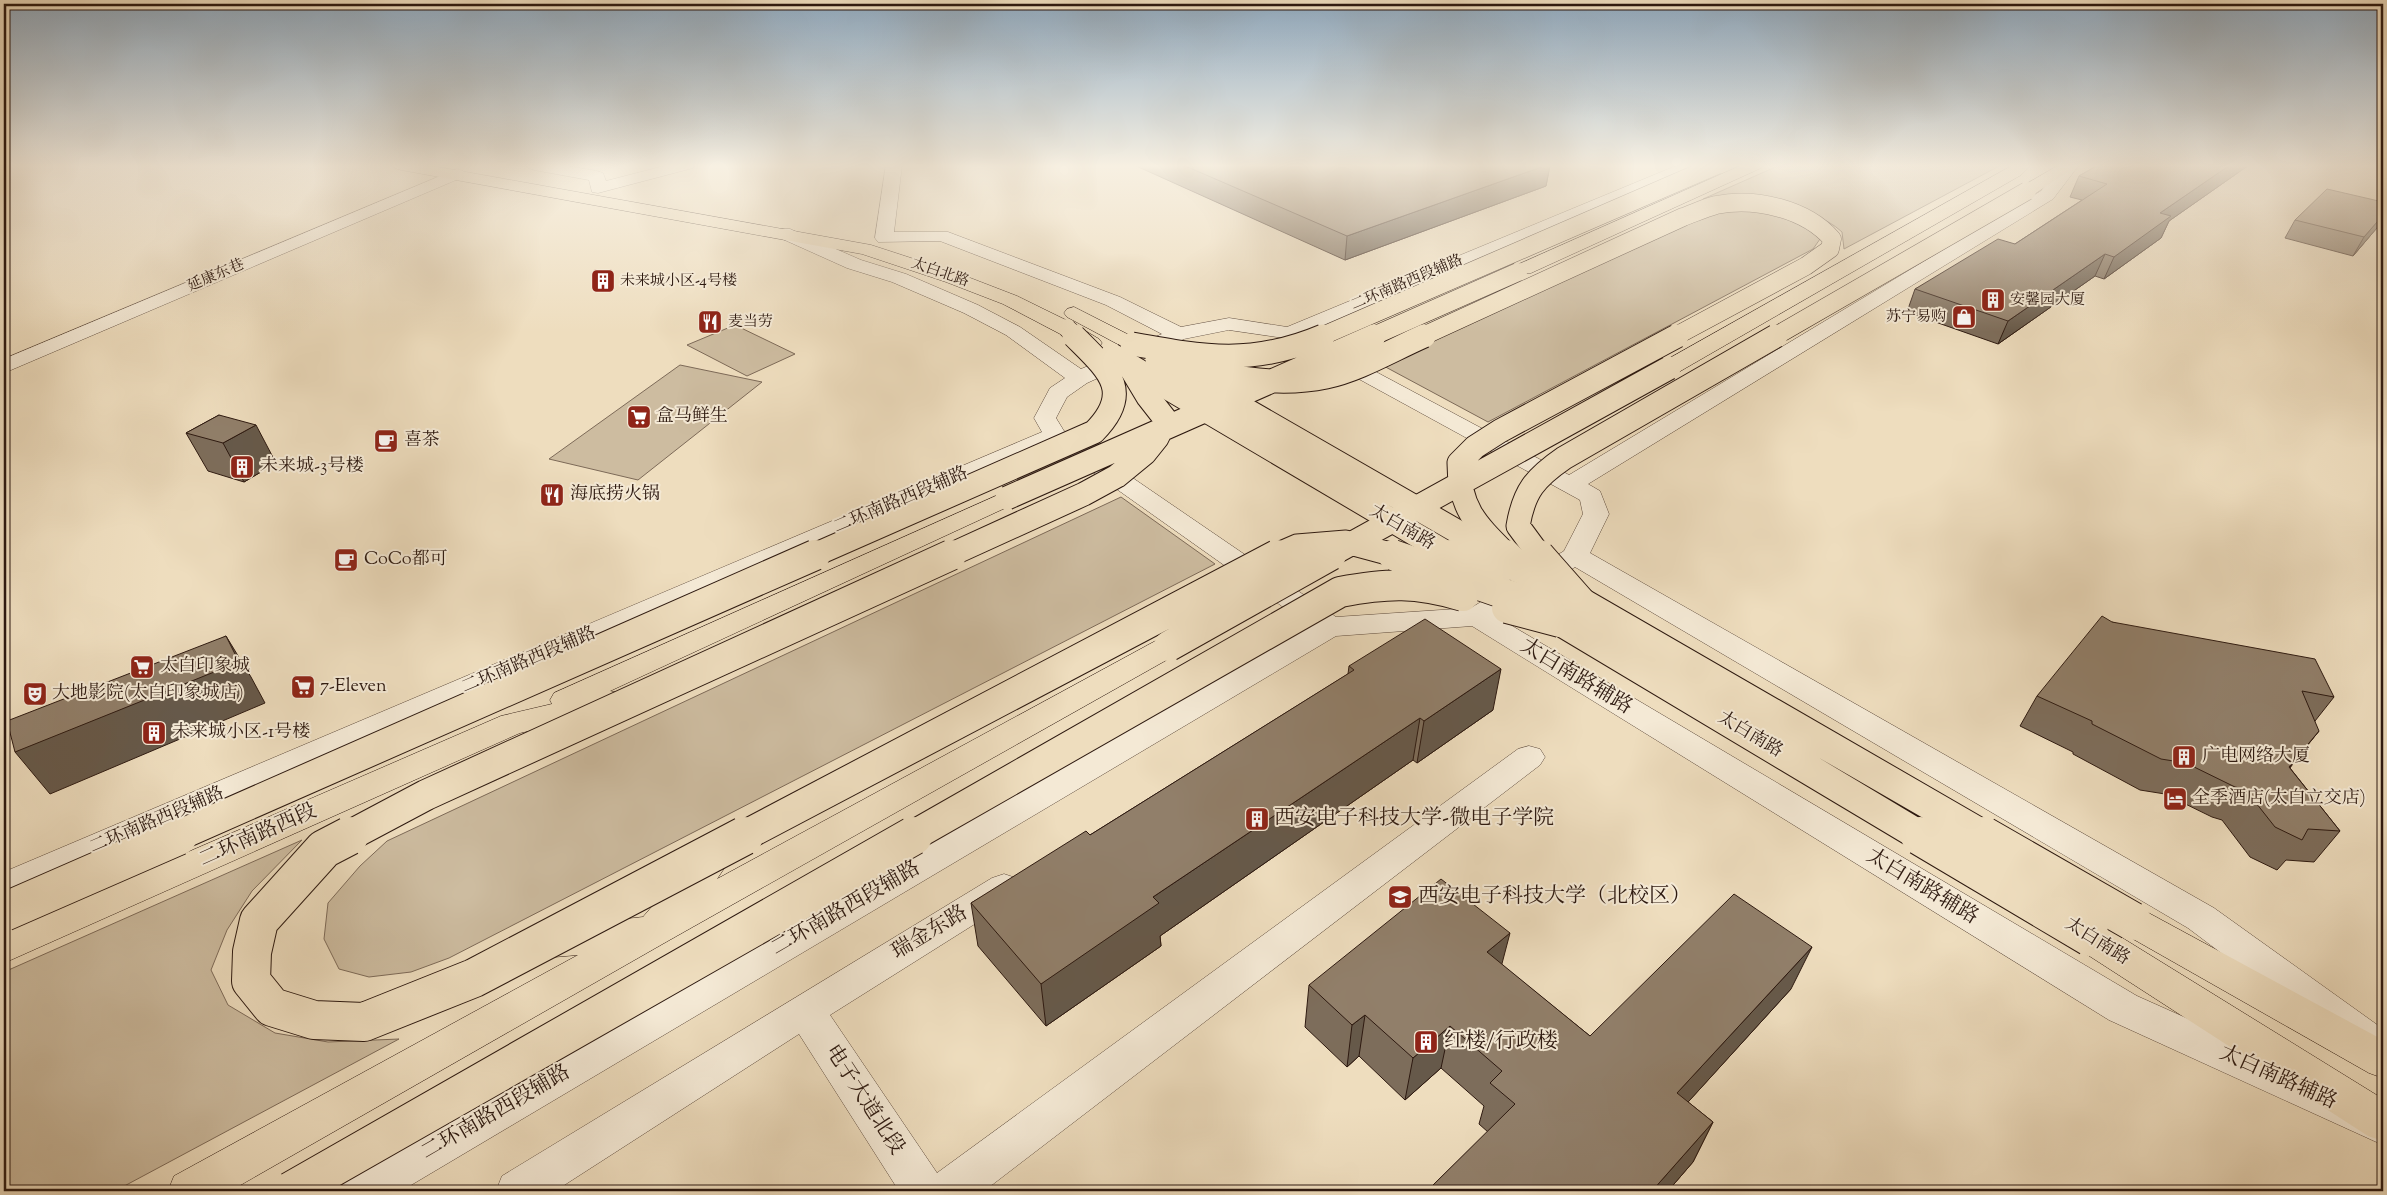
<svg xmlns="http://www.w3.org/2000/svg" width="2387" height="1195" viewBox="0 0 2387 1195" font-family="'Sorts Mill Goudy','Noto Serif SC',serif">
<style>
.green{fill:#cdbca0;stroke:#7d6a58}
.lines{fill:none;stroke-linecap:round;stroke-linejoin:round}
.minor-casing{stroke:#5d4a3c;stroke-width:1}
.major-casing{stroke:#2d1910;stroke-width:1}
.highway-casing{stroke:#2d1910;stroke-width:1}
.minor{fill:#f4e9d5;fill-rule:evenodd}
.major{fill:#eeddbe;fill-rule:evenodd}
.highway{fill:#eeddbe;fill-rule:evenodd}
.major-bridge-far2-casing{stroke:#2d1910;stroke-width:25;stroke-linecap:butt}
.major-bridge-far1-casing{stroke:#2d1910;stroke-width:32;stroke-linecap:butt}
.major-bridge-casing{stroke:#2d1910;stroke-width:40;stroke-linecap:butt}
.highway-bridge-far3-casing{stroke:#2d1910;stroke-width:19;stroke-linecap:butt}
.highway-bridge-far2-casing{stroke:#2d1910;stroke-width:25;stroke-linecap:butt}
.highway-bridge-far1-casing{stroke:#2d1910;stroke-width:32;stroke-linecap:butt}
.highway-bridge-casing{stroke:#2d1910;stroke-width:40;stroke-linecap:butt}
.major-bridge-far2{stroke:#eeddbe;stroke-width:23}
.major-bridge-far1{stroke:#eeddbe;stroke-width:30}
.major-bridge{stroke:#eeddbe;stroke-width:38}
.highway-bridge-far3{stroke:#eeddbe;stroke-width:18}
.highway-bridge-far2{stroke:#eeddbe;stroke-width:23}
.highway-bridge-far1{stroke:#eeddbe;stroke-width:30}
.highway-bridge{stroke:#eeddbe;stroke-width:38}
.wall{fill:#7d6d5b;stroke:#2d1910}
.shaded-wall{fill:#66594a;stroke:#2d1910}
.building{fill:#917f6a;stroke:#2d1910}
.labels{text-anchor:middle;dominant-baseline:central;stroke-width:4;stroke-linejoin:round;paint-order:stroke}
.far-street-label{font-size:15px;fill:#2d1910;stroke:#f4e9d5}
.far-poi-label{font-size:15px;fill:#2d1910;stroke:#f4e9d5;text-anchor:start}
.poi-label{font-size:18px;fill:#2d1910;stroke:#f4e9d5;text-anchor:start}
.street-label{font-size:18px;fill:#2d1910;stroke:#f4e9d5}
.near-street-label{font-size:21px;fill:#2d1910;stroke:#f4e9d5}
.near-poi-label{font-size:21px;fill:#2d1910;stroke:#f4e9d5;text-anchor:start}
</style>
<rect width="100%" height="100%" fill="#eeddbe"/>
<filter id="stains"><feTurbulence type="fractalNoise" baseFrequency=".004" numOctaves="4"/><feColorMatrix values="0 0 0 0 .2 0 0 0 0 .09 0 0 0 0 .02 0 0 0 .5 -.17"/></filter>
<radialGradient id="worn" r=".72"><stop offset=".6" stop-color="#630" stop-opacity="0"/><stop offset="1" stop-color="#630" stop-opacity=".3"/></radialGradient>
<path class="green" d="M1780,165h221l-157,84 -2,-17c-31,-29 -99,-33 -139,-33z
M1741,209l57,10 22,20 -7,10 -325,173 -108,-58 337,-153z
M735,325l60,29 -48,22 -60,-31z
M680,365l82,17 -124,98 -89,-21z
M1121,497l94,67 -766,394 -38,14 -42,5 -30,-8 -15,-30 4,-36 32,-37 27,-25z
M302,840l-50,51 -25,39 -16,40 17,35 47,28 53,9 71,-3 -284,152h-111v-219z"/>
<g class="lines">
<defs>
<path id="minor" d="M526,165h35l36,6 6,2 3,8 62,-16h27l-2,3 -95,25 -6,-1 -3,-12 -55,-10 -6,-2z
M886,165h16l-8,67h54l172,65 61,30 48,-9 58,9 391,-162h22l-2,3 -393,166 264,141 472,-284 22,-26h16l-26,34 -465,285 12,7 9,23 -19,39 624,355 169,121v40l-14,-5 -181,-136 -613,-361 -78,50 640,379 246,110v39l-274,-125 -637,-394 -136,10 -935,555h-61l6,-15 964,-550 -257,-182 -1049,457v-29l1038,-440 -8,-14 16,-30 15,-10 -59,-43 -42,-22 -72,-31 -45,-14 -69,-31 -3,-4 3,-4h12l71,31 45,14 72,31 42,22 61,42 81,-35 -56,-29 -166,-64 -62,1 -3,-4zM1229,330l55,8 296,162 3,14 -19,37 -93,57 -135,9 -272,-186 -8,-13 11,-21 20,-14 97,-44z
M457,169l6,2 2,3 -2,3 -459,196v-14z
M1529,746l11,3 5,8 -5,8 -556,426h-85l-100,-157 -244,157h-59l6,-15 490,-298 12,-4 12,4 6,10 -6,10 -186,117 107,158 581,-424z"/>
<path id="major" d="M393,165h34l444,80 89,29 57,22 55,27 27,16 3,4 -3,4 -7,2 -7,-2 -82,-43 -57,-22 -84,-28 -461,-84 -6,-2z
M1074,307l65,33 3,4 -3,4 -7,2 -7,-2 -58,-31 -3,-4 3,-4z
M2132,906l13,5 238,129v38l-14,-5 -250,-142 -5,-10 5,-10z
M2090,922l13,4 280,173v42l-15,-5 -291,-188 -5,-11 5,-11z"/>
<path id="highway" d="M1742,165h21l-2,3 -230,105h-14l-2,-4 2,-4z
M2013,165h18l-10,10 -344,198 -8,1 -8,-1 -3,-5 3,-5z
M2059,165h19l-45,30h-12l-2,-4 2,-4z
M1007,491l9,2 3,5 -3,5 -406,188 15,3 4,7 -4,7 -105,25 -516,230v-31l497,-216 51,-12 -2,-4 4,-7z
M1169,637l10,2 4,7 -4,7 -513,289 -436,249h-62l6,-15 404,-221 -24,2 -13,-4 -5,-11 5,-11 13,-4 89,-10 59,-69 12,-3 12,3 5,10 -14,21 442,-240z"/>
</defs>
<use href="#minor" class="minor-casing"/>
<use href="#major" class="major-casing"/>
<use href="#highway" class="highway-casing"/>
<use href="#minor" class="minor"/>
<use href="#major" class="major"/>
<use href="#highway" class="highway"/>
<defs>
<path id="major-bridge-far2" d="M1112,355l340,201
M1163,362l337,194"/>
<path id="major-bridge-far1" d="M1450,555l45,27
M1498,555l488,282
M1541,609l381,228"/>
<path id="major-bridge" d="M1920,836l170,101
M1984,836l148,85"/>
<path id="highway-bridge-far3" d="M1067,328l9,9
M1320,337l397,-172
M1371,337l147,-65
M1421,337l262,-120c11,-4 22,-9 33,-12 39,-8 90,4 116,34l-2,10 -24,17 -132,71
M1774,337l253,-146"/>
<path id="highway-bridge-far2" d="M1132,344c72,13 120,22 191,-8
M1157,359c55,14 112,30 169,18 33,-7 66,-27 98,-41
M1007,498l367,-162
M812,556l282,-124c41,-41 13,-63 -20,-96
M948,556l136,-62 33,-18 28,-23 12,-15 9,-18 -18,-23 -18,-30
M1274,556l23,-10 49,-4 52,14
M1329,556l340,-188
M1508,556c-31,-31 -49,-47 -49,-93l16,-16 25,-16 177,-95
M1540,556l-22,-30c6,-35 17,-48 46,-68l212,-122"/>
<path id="highway-bridge-far1" d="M1393,555l138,48
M1506,555l12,12
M1539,555l45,51
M1507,608l53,14
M1169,646l162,-91
M175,837l640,-282
M347,837l79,-42 525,-240
M742,837l535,-282
M911,837l429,-245c49,-9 75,-10 123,4"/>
<path id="highway-bridge" d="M349,836l-25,13 -65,72 -7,31 -1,29 21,26 42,13 50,2 110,-44 270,-142
M4,912l174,-76
M291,1191l622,-355"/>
</defs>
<use href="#major-bridge-far2" class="major-bridge-far2-casing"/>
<use href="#major-bridge-far1" class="major-bridge-far1-casing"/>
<use href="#major-bridge" class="major-bridge-casing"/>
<use href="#highway-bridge-far3" class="highway-bridge-far3-casing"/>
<use href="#highway-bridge-far2" class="highway-bridge-far2-casing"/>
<use href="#highway-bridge-far1" class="highway-bridge-far1-casing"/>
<use href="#highway-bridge" class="highway-bridge-casing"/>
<use href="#major-bridge-far2" class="major-bridge-far2"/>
<use href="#major-bridge-far1" class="major-bridge-far1"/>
<use href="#major-bridge" class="major-bridge"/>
<use href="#highway-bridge-far3" class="highway-bridge-far3"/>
<use href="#highway-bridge-far2" class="highway-bridge-far2"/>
<use href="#highway-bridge-far1" class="highway-bridge-far1"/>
<use href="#highway-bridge" class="highway-bridge"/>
</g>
<path class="wall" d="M1134,165h416l-4,21 -201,74z
M2098,165h151l-80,56 -8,17 -57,41 -9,-3 -97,68 -91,-32 8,-23 100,-45 67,-44 -12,-3 9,-21z
M2295,220l87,2 -29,34 -68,-18z
M219,415l57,48 -32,19 -36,-11 -22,-38z
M2112,622l222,75 -19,24 -20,40 -5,7 50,63 -26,31 -28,-2 -9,10 -27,-13 -28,-37 -10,-3 -47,-23 -25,-4 -67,-36v-2l-53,-26 17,-30z
M1349,666l144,44 -76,53 -4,-3 -253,176 1,10 -115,80 -68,-80 -7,-43 119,-68 258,-161z
M1502,965l88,71 201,-47 -103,113 25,20 -20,40 -25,29h-241l61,-59 -9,-8 5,-18 -43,-38 -36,32 -46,-44 -12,11 -42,-40 4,-42z"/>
<path class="shaded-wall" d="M1547,165h3l-4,21 -201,74 2,-24z
M2230,165h19l-80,56 -8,17 -57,41 10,-22 46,-44z
M2383,215v5l-1,2 -29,34 11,-19z
M2105,254l-10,22 -97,68 10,-23z
M256,425l20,38 -32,19 -21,-39z
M226,636l25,41 14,26 -215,91 -35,-42z
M1501,669l-8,41 -76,53 7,-42z
M4,710l4,22 -4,2z
M1420,718l-7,42 -253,176 1,10 -115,80 -5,-42 112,-87z
M2319,731l-24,30 -30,36 24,-30z
M1510,933l-11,42 -12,-23z
M1812,947l-21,42 -132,145 18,-41z
M1365,1015l-6,41 -12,11 5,-42z
M1450,1026l-9,42 -36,32 8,-42z
M1713,1122l-20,40 -25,29h-16z"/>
<path class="building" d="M1183,165h364l-200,71z
M2098,165h132l-70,48 11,3 -57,41 -9,-3 -97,67 -93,-32 83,-50 17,5 92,-60 -28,-8z
M2327,189l56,13v13l-19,22 -69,-17z
M219,415l37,10 -33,18 -37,-10z
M2102,616l10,6 203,37 19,38 -32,-6 17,40 -30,36 51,64 -32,-2 -6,11 -27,-13 -30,-38 -10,-2 -49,-24 -25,-4 -69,-35v-3l-55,-25z
M1425,619l76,50 -77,52 -4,-3 -267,179 6,6 -118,81 -70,-81 115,-72 4,4 264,-165 -5,-4z
M226,636l13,26 -224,90 -8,-31z
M1441,879l69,54 -23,19 103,84 144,-142 78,53 -135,146 36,29 -61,69h-65l-1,-1 -2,1h-157l88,-87 -25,-21 12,-12 -52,-45 -37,32 -48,-43 -13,10 -43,-40z"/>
<linearGradient id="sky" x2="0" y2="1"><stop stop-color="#90aac0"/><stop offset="0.5" stop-color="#f7f0e2"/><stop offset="1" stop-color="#f7f0e2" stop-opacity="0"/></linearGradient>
<rect width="2387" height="332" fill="url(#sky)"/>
<defs>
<symbol id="building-square" viewBox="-11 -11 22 22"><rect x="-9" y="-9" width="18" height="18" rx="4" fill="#8f2418" stroke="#f4e9d5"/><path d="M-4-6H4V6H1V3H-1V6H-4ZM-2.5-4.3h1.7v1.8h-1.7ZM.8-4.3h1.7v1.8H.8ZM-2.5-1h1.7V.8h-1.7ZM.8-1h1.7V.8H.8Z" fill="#fff"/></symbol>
<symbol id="shop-square" viewBox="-11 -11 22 22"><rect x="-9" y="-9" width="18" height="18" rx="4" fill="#8f2418" stroke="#f4e9d5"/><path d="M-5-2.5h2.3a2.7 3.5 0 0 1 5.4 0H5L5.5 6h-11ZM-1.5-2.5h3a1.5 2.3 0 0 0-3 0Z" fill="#fff"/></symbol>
<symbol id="restaurant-square" viewBox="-11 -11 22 22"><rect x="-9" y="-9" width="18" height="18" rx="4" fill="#8f2418" stroke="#f4e9d5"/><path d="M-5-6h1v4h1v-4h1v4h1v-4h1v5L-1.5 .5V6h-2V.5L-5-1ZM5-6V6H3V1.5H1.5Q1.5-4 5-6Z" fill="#fff"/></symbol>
<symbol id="supermarket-square" viewBox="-11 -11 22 22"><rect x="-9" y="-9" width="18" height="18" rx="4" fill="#8f2418" stroke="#f4e9d5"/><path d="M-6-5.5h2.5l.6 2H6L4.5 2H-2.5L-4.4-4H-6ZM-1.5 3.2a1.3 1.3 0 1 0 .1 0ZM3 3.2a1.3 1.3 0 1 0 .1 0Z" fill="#fff"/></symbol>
<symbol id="cafe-square" viewBox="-11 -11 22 22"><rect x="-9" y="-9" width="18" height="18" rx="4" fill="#8f2418" stroke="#f4e9d5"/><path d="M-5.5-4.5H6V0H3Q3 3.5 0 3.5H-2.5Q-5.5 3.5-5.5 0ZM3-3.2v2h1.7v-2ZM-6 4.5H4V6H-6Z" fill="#fff"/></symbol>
<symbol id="theatre-square" viewBox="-11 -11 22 22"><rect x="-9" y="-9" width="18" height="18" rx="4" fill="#8f2418" stroke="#f4e9d5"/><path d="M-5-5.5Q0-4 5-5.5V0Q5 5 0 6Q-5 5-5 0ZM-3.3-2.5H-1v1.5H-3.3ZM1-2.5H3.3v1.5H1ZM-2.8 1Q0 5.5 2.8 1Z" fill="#fff"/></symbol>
<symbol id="hotel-square" viewBox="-11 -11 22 22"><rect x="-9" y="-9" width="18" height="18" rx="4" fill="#8f2418" stroke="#f4e9d5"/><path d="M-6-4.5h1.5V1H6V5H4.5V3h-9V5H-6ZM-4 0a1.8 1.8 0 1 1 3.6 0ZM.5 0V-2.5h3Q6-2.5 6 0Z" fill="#fff"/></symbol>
<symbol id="university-square" viewBox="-11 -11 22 22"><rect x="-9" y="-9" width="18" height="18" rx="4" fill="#8f2418" stroke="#f4e9d5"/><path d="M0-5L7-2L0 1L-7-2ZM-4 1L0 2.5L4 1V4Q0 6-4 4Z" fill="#fff"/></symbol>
</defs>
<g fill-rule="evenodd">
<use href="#building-square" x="589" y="267" width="28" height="28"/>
<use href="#building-square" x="1979" y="286" width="28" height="28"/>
<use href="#shop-square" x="1950" y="303" width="28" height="28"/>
<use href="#restaurant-square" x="696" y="308" width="28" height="28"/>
<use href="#supermarket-square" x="625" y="403" width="28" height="28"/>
<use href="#cafe-square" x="372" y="427" width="28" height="28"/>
<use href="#building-square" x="228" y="453" width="28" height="28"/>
<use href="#restaurant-square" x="538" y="481" width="28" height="28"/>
<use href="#cafe-square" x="332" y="546" width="28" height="28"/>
<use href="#supermarket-square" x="128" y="653" width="28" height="28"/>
<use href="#supermarket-square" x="289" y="673" width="28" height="28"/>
<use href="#theatre-square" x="21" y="680" width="28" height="28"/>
<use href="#building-square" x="140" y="719" width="28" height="28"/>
<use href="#building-square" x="2170" y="743" width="28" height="28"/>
<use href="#hotel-square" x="2161" y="785" width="28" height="28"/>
<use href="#building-square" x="1243" y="805" width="28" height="28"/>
<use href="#university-square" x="1386" y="883" width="28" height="28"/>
<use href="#building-square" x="1412" y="1028" width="28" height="28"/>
</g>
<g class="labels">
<g class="far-street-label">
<text transform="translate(940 273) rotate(19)">太白北路</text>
<text transform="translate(216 276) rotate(-23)">延康东巷</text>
<text transform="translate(1407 283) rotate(-23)">二环南路西段辅路</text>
</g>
<g class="far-poi-label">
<text x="620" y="281">未来城小区-4号楼</text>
<text x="2010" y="300">安馨园大厦</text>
<text x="1946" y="317" text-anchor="end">苏宁易购</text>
<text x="728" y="322">麦当劳</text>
</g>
<g class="poi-label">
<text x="656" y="417">盒马鲜生</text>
<text x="404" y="441">喜茶</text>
<text x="260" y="467">未来城-3号楼</text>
<text x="570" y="495">海底捞火锅</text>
<text x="364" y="560">CoCo都可</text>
<text x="160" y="667">太白印象城</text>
<text x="320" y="687">7-Eleven</text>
<text x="52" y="694">大地影院(太白印象城店)</text>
<text x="172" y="733">未来城小区-1号楼</text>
<text x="2202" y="757">广电网络大厦</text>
<text x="2192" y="799">全季酒店(太白立交店)</text>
</g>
<g class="street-label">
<text transform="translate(901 501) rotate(-23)">二环南路西段辅路</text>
<text transform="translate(1402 528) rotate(30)">太白南路</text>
<text transform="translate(529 661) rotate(-23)">二环南路西段辅路</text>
<text transform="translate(1750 735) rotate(31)">太白南路</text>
<text transform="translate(157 821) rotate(-23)">二环南路西段辅路</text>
<text transform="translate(2097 942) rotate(32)">太白南路</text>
</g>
<g class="near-street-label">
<text transform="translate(1576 677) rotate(31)">太白南路辅路</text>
<text transform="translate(258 836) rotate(-24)">二环南路西段</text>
<text transform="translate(1922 887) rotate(31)">太白南路辅路</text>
<text transform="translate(846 909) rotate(-30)">二环南路西段辅路</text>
<text transform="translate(930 933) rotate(-31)">瑞金东路</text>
<text transform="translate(2278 1078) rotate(24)">太白南路辅路</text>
<text transform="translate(864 1100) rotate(57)">电子大道北段</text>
<text transform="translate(496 1113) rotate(-30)">二环南路西段辅路</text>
</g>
<g class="near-poi-label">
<text x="1274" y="819">西安电子科技大学-微电子学院</text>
<text x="1418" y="897">西安电子科技大学（北校区）</text>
<text x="1444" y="1042">红楼/行政楼</text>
</g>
</g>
<rect width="2387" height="1195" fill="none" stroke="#eeddbe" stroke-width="20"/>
<rect x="5" y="5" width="2377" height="1185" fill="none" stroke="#2d1910" stroke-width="2.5"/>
<rect x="10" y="10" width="2367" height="1175" fill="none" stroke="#2d1910"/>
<rect width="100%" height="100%" filter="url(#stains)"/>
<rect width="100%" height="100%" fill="url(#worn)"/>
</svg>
